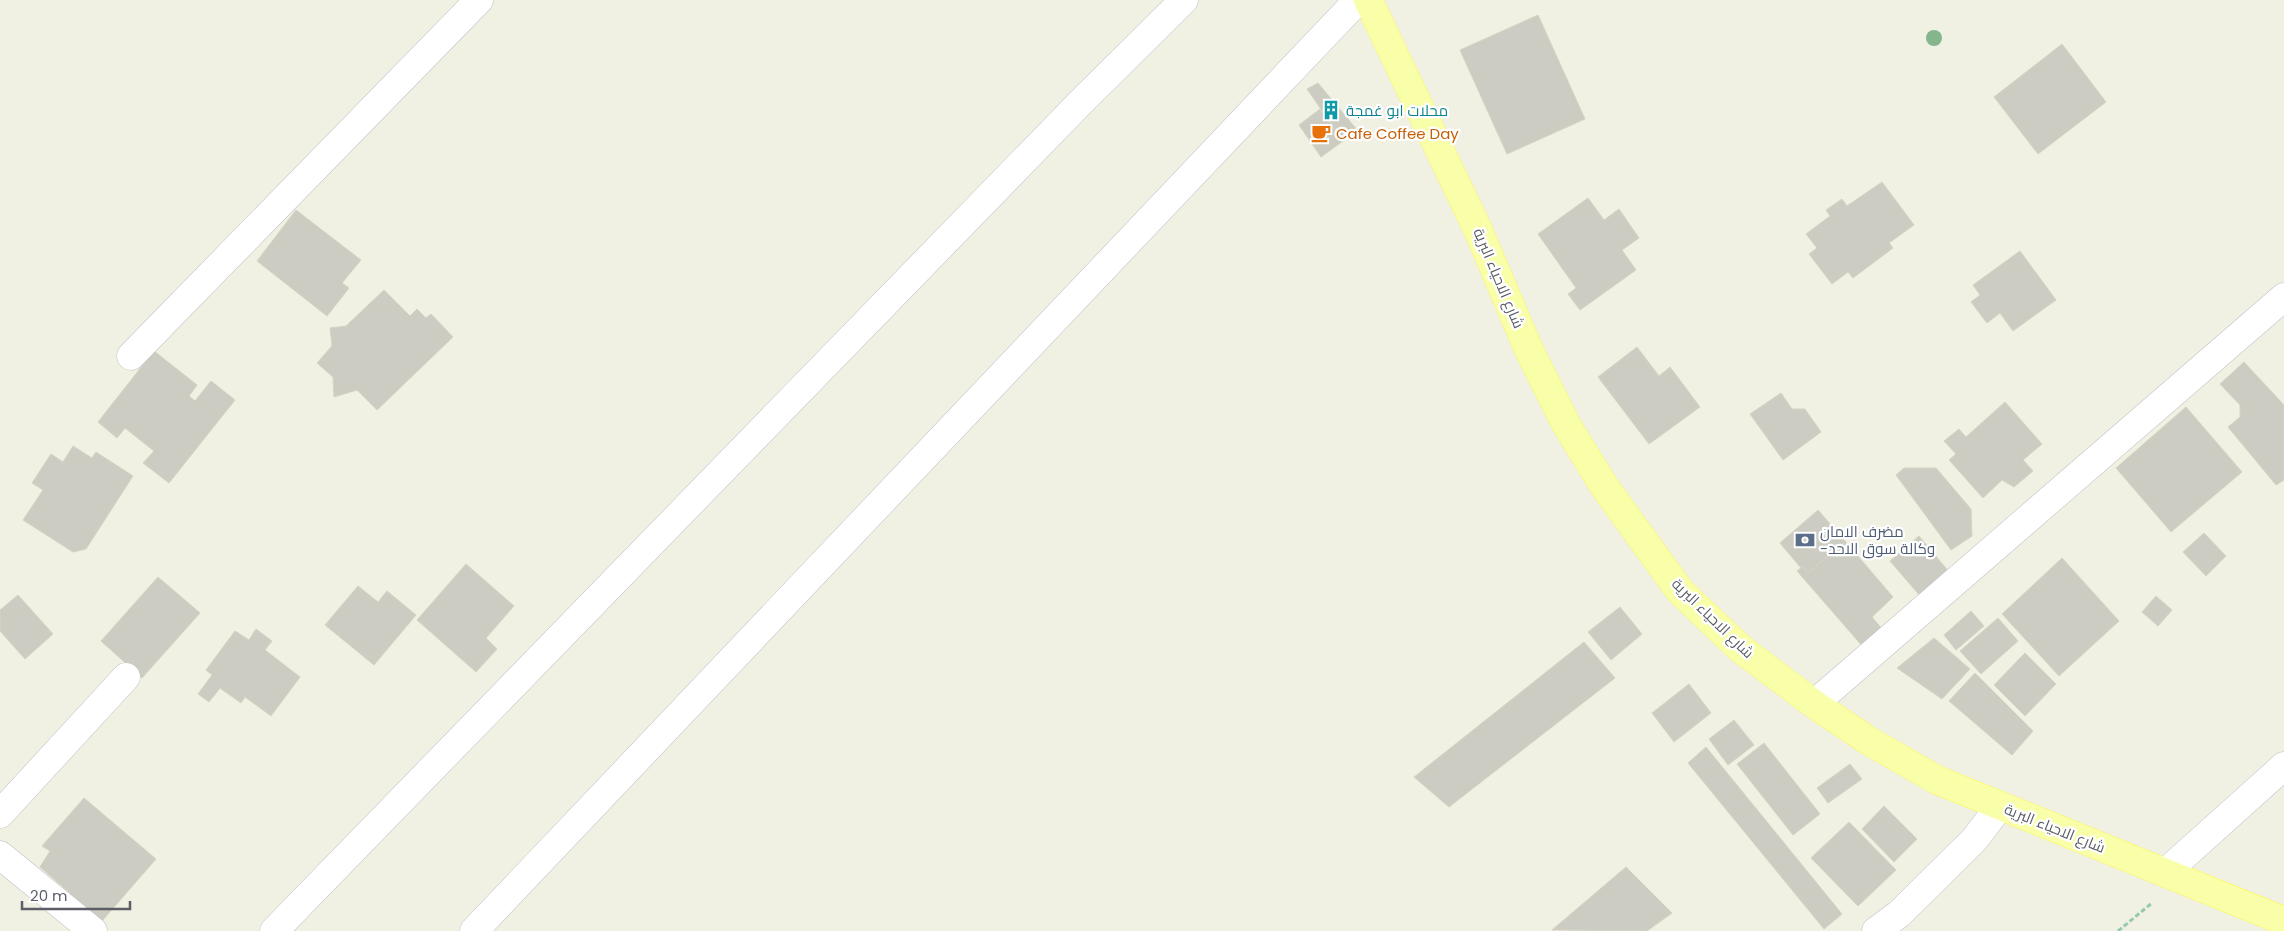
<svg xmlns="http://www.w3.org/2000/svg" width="2284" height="931" viewBox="0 0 2284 931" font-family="Poppins,Cairo,sans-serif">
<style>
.building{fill:#cdccc2;stroke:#d5d4c1}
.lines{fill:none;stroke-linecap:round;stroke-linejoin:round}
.minor-casing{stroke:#c0c1c8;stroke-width:29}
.major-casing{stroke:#fff74d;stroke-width:29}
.path{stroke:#95cbb2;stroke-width:3;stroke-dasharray:5 2.5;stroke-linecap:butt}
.minor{stroke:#fff;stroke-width:28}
.major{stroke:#f9ffa9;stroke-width:28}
.tree{fill:#84b58c}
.labels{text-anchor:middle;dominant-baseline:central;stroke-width:4.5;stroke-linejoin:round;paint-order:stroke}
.culture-label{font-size:15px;fill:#0d838f;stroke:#fff;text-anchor:start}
.food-label{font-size:15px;fill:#c56008;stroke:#fff;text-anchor:start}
.street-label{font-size:15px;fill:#5b5e66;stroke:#fff}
.service-label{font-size:15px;fill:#4e5e75;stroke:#fff;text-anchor:start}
</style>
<rect width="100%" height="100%" fill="#f0f0e3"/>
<path class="building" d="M1538,15l47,104 -78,35 -47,-104z
M2062,44l44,58 -68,52 -44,-57z
M1318,83l40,48 -15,10 -36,-52z
M1320,109l23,32 -22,16 -22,-32z
M1882,182l32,43 -25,18 4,5 -40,30 -5,-6 -16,12 -23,-30 8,-6 -11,-14 24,-18 -4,-6 16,-11 5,7z
M1588,198l16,22 15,-11 20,29 -17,12 14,20 -56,40 -12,-16 8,-6 -38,-54z
M296,210l65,50 -19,23 7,5 -22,28 -70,-55z
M2020,251l36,49 -43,31 -13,-18 -13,10 -16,-21 9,-7 -7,-10z
M384,290l26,26 7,-7 9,9 5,-4 22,23 -76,73 -20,-20 -23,7 -1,-20 -16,-14 15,-17 -2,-18 16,-2z
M1637,347l22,29 11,-9 30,40 -51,37 -51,-67z
M154,351l43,34 -8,11 6,5 16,-20 24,19 -66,83 -26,-20 11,-12 -29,-23 -8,10 -19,-16z
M2244,362l40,43v75l-8,5 -48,-58 12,-10v-12l-20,-21z
M1781,393l11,16h13l16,23 -38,28 -33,-46z
M2005,402l37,42 -19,16 10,11 -19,16 -12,-7 -19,18 -34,-38 7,-6 -12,-13 15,-12 7,8z
M2186,407l56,65 -71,60 -55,-64z
M73,446l19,12 4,-6 37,24 -47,73 -13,3 -50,-32 20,-30 -11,-7 19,-29 12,8z
M1904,468h32l35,41 1,27 -21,14 -55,-75z
M1818,510l27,31 -37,32 -6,-6 -1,1 -21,-25z
M2204,533l22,23 -20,20 -23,-24z
M1919,536l31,37 -29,24 -31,-36z
M1845,541l48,56 -21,20 11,13 -19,18 -67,-77 5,-4 6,6z
M2062,558l57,63 -60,55 -57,-62z
M466,564l48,42 -28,32 11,11 -21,23 -59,-52z
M158,577l42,36 -58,65 -41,-37z
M358,586l20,16 9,-11 29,24 -42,50 -49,-40z
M18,595l35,39 -28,25 -25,-28v-21z
M2156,596l16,14 -14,16 -16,-14z
M1620,607l22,27 -31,26 -23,-28z
M1971,611l13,15 -28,24 -12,-15z
M1998,618l20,23 -37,33 -21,-23z
M256,629l16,12 -7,9 35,27 -29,39 -26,-19 -4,6 -21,-15 -11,14 -11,-8 14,-19 -6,-5 29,-39 14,9z
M1934,638l36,31 -28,30 -45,-31z
M1584,642l31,36 -166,129 -35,-30z
M2025,653l31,31 -31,32 -31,-31z
M1975,673l58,58 -21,24 -63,-54z
M1689,684l22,29 -37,29 -22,-29z
M1734,720l20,25 -26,20 -19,-26z
M1764,743l56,71 -27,21 -56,-71z
M1706,747l136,167 -18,15 -136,-166z
M1850,764l12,15 -34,24 -11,-15z
M84,798l72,61 -54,62 -62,-54 10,-16 -8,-5z
M1884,806l33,33 -23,23 -32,-33z
M1849,822l47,48 -38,36 -47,-48z
M1626,867l46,46 -25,18 -95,-1z"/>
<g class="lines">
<defs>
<path id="minor" d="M131,356l348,-356
M1814,704l470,-407
M0,814l126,-137
M0,855l93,76
M2166,872l118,-106
M274,931l806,-828 104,-103
M474,931l884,-931
M1876,931l23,-17 75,-74 26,-34"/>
<path id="major" d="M1368,0l110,230 51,120 37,74 38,62 76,105 61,58 73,55 55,37 68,39 347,141"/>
</defs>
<use href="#minor" class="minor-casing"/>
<use href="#major" class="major-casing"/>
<path class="path" d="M2118,931l34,-28"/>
<use href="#minor" class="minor"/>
<use href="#major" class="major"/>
</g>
<circle class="tree" cx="1934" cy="38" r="8"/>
<defs>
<symbol id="building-bare" viewBox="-9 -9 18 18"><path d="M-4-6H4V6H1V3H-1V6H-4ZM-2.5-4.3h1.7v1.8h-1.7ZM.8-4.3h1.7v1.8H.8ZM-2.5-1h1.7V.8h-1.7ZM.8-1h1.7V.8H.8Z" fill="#0f9aa8" stroke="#fff" stroke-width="2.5" paint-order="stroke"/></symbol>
<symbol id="cafe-bare" viewBox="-9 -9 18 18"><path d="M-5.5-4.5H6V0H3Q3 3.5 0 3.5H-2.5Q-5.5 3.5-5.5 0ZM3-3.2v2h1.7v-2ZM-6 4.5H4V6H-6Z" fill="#e8710a" stroke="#fff" stroke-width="2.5" paint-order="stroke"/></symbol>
<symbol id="bank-bare" viewBox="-9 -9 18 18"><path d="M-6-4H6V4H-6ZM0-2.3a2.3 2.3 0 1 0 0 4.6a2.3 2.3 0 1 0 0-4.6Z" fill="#5c6f8a" stroke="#fff" stroke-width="2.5" paint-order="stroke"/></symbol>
</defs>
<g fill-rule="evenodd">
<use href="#building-bare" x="1317" y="96" width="28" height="28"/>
<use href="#cafe-bare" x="1307" y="119" width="28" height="28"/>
<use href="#bank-bare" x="1791" y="526" width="28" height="28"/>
</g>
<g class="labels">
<g class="culture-label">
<text x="1346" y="110">محلات ابو غمجة</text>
</g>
<g class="food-label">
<text x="1336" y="133">Cafe Coffee Day</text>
</g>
<g class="street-label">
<text transform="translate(1499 278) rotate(67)">شارع الاحياء البرية</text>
<text transform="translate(1713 618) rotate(44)">شارع الاحياء البرية</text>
<text transform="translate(2055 828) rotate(22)">شارع الاحياء البرية</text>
</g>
<g class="service-label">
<text x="1820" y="531">مضرف الامان<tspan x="1820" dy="17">-وكالة سوق الاحد</tspan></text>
</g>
</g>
<path d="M22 901v8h108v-8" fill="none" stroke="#5b5e66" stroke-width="2.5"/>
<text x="30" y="901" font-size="15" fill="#5b5e66" stroke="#ffffff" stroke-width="4" paint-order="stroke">20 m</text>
</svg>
